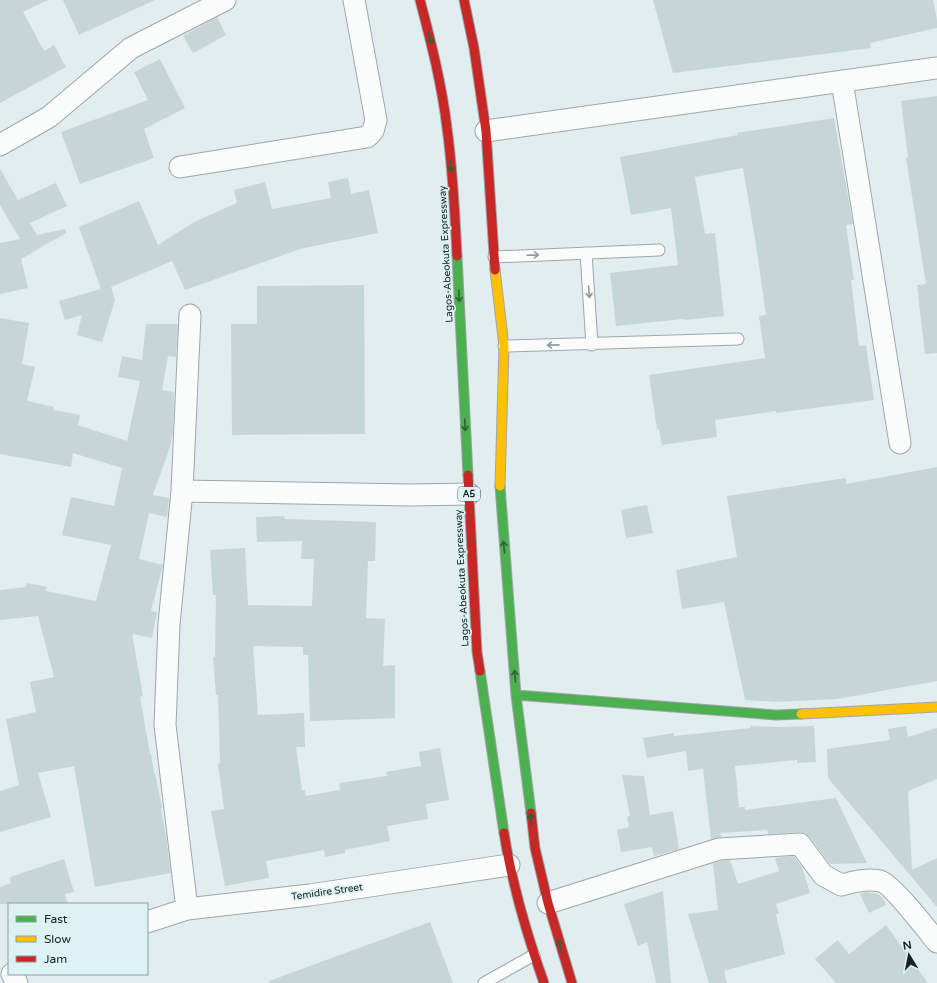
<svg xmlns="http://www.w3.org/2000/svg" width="937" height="983" viewBox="0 0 937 983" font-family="'Varela Round',sans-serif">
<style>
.building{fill:#c6d6d7}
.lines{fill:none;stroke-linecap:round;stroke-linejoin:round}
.lane-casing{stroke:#9da6a7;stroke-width:13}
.street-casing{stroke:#9da6a7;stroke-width:23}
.fast-casing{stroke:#9da6a7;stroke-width:11}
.slow-casing{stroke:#9da6a7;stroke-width:11}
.jam-casing{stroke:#9da6a7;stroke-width:11}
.lane{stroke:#fafcfc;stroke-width:11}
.street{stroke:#fafcfc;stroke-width:21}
.fast{stroke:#4caf50;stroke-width:9}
.slow{stroke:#ffc107;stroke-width:9}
.jam{stroke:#c62828;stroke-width:9}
.oneway{stroke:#2f6036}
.oneway2{stroke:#949999}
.labels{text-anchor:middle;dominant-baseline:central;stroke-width:3.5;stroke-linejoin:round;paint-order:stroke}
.shield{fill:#dcf2f3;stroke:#535f5f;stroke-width:1}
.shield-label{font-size:9px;font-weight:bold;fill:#182020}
.street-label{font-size:10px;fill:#182020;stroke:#dcf2f3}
</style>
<rect width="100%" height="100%" fill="#e1edee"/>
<path class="building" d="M0,0h48l-25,12 21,39 10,-6 12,22 -66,36z
M63,0h92l-76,35z
M653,0h280l4,20v8l-67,15 1,5 -198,25z
M217,17l9,18 -33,18 -10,-17z
M160,59l25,49 -41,21 10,29 -74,26 -19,-52 87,-32 -14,-28z
M937,96v257l-12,1 -8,-69 9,-1 -20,-126h2l-7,-57z
M834,118l19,106 -7,1 8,55h-3l8,66 7,-1 8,55 -98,13v-2l-61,9 2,17 -55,8 -3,-16h-2l-8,-54 116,-17 -6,-42 7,-1 -10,-70 -13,-77 -48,9 10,57 10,-1 9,83 -40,4 -1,-1 -67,7 -6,-53 68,-8 -7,-57 -40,7 -11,-58 118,-22 -1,-2z
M0,169l18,31 38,-17 11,23 -37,17 7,12 28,-6 1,4 -45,26 7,29 -28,6v-51l20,-4 -20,-34z
M348,178l3,16 18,-4 9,43 -78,16 -115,41 -13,-29 -61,26 4,13 -13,42 -25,-7 5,-20 -17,5 -6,-19 42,-12 -22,-62 60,-26 19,44 36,-23 43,-19 -3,-13 31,-8 7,27 59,-11 -3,-16z
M364,285l1,149 -133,1 -1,-111h26v-38z
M0,318l29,5 -7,41 13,3 -8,34 27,6 -1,3 27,5 -2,10 49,16 13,-60 -22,-4 4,-21 20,4 4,-36h32l-2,33 -8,-1 -6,34 12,2 -1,41 -3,14 -17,48 16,3 -2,19 -18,-4 -10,46 24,6 -12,46 6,1 -5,26 -20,-4 11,62 -3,1 10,57h1l3,19h1l7,35 -1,1 5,28 5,36 -76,14 -21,-121 -36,7 13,44 -51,15v-41l19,-6 -13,-66 30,-7 -6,-30 24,-5 -16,-61 -38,4v-30l26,-3 1,-4 20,4 -1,4 50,10 15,-56 -49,-10 9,-38 43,9 8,-38 -49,-15 -2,14 -71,-13z
M937,467v214l-100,18 -61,3 -31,-2 -21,-98 -42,7 -6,-39 61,-13 -10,-61 119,-18v6z
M647,505l6,28 -27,5 -5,-28z
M284,516l1,3 91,3 -1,39h-7l-2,57 19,1 -2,47 12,-1v53l-85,3 -2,-66h-5v-8l-50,-1 5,69 46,-2 1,34h-9l6,43h3l1,6 34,-6 -1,-7 48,-7 -1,-4 35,-6 -2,-14 21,-4 9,52 -23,4 2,15 -41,7 3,15 -45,9v3l-20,4 -1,-7 -58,11 3,17 -44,8 -14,-75 13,-2 -6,-45 2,-1 -2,-68h-2l-3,-38h2l1,-62h-3l-3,-45 35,-2 3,57 64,1 2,-47h-13l1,-18 -45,1 -1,-25z
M750,726l27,1 37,-1 2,36 -19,1v-3l-62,6 4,41h6v3l91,-12 31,65 -37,1 -20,-27 -5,-4 -5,-1 -32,2 -1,-4 -47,3 2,4 -11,2 -8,-70 -15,2 -2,-20 -39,7 -4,-20 31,-5v3l77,-8z
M906,726l2,11 29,-9v51l-29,12 4,79 25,-12v49l-109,-129 -1,-29 63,-9 -2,-11z
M622,775l22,1 6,39 23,-4 6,38 -25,7 -2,-9 -31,5 -4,-22 12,-3 -2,-10 3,-1z
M794,856l8,11 8,26 -34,11 3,9 -3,1 9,40 -61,17 3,12h-18l-21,-69 30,-4 -5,-47 8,-2 9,-1 8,24 41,-13 -4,-13z
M64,859l10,33 -9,2 3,10h-68v-17l11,-4 -1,-6z
M663,891l8,92h-15l-9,-41 -9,4 -14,-42z
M866,892l12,2 5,4 3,7 -17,8 -9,-19z
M430,922l23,61h-183l-1,-2z
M886,925l42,58h-92l-21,-24 23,-19 11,14z"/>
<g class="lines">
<defs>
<path id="lane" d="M586,253l6,92
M494,257l165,-7
M504,346l234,-7
M484,983l50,-28"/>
<path id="street" d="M842,81l58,362
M486,131l451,-63
M0,145l49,-28 82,-69 94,-48
M180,167l187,-30 6,-6 3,-11 -22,-120
M182,491l8,-176
M548,903l171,-54 81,-5 23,31 18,10c13,-3 26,-7 39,-4 11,2 48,50 57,61
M187,909l-22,-184 4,-101 13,-133 229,4 58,-1
M147,922l40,-13 123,-14 199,-30
M12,974l5,9"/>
<path id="fast" d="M457,256l11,219
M500,486l16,209 15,118
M480,671l24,162
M516,695l260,20 25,-1"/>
<path id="slow" d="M495,270l9,76 -4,140
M801,714l136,-7"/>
<path id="jam" d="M420,0c11,42 22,85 27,128 6,43 8,85 10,128
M464,0l10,48 12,83 9,139
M468,475l9,177 3,19
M531,813l4,35 13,55 24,80
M504,833c8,51 23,102 40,150"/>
</defs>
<use href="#lane" class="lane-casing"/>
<use href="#street" class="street-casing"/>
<use href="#fast" class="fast-casing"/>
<use href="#slow" class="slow-casing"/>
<use href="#jam" class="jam-casing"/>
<use href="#lane" class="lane"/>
<use href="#street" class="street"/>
<use href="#fast" class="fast"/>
<use href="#slow" class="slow"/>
<use href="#jam" class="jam"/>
</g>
<defs><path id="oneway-shaft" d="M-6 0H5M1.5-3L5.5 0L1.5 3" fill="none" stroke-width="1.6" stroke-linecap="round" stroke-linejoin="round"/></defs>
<g class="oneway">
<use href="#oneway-shaft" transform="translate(430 38) rotate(75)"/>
<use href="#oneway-shaft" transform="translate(451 166) rotate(84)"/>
<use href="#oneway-shaft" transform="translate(459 296) rotate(87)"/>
<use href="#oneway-shaft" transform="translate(465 425) rotate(87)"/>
<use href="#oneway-shaft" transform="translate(504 547) rotate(-95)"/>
<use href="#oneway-shaft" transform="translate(515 676) rotate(-95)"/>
<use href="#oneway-shaft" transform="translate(531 819) rotate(-97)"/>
<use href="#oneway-shaft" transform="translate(560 946) rotate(-106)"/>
</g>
<g class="oneway2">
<use href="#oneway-shaft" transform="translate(533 255) rotate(-2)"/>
<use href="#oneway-shaft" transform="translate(589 292) rotate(86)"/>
<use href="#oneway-shaft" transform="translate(553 345) rotate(179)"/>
</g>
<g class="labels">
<rect class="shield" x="458" y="487" width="22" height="14" rx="3"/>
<g class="shield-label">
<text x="469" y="494">A5</text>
</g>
<g class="street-label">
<text transform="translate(446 254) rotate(-93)">Lagos-Abeokuta Expressway</text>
<text transform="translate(462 578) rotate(-93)">Lagos-Abeokuta Expressway</text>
<text transform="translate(327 892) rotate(-8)">Temidire Street</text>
</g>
</g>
<rect x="8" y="903" width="140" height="72" fill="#dcf2f3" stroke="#8e9e9f"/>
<rect x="16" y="916" width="20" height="6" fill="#4caf50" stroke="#8e9e9f"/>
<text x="44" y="923" font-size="12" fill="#182020">Fast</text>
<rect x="16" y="936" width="20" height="6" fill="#ffc107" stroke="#8e9e9f"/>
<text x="44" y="943" font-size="12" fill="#182020">Slow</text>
<rect x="16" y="956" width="20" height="6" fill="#c62828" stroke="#8e9e9f"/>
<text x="44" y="963" font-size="12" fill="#182020">Jam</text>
<g transform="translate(909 955) rotate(350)" stroke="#dcf2f3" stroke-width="3" paint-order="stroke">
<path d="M0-3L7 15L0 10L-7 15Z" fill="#182020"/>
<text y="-6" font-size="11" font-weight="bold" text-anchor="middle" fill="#182020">N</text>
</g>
</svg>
